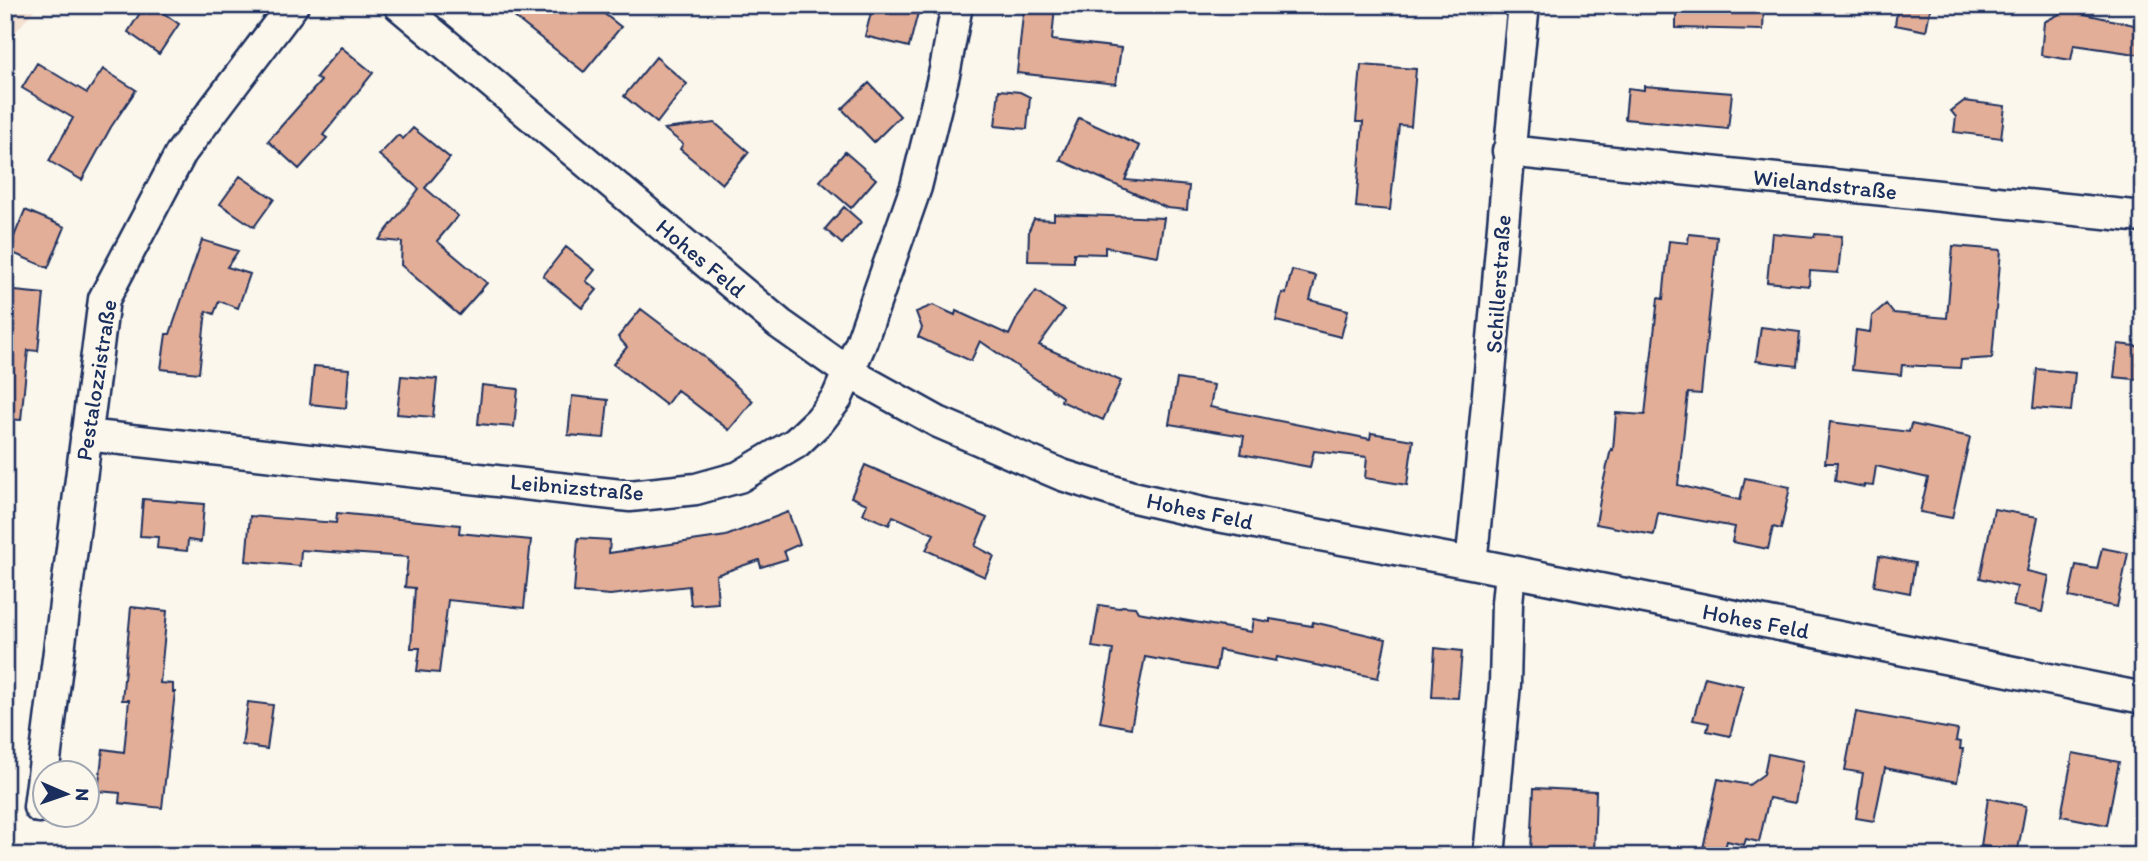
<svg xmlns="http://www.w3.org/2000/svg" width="2148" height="861" viewBox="0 0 2148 861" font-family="Itim,sans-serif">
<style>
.built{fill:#f4e1d2}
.building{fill:#e3ae97;stroke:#1b2f5e;stroke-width:2}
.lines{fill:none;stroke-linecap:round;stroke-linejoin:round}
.street-casing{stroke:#1b2f5e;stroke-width:35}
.street{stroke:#fbf7ec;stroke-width:30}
.labels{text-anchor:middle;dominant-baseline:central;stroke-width:6;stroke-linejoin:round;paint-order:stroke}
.street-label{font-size:23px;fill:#1b2f5e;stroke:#fbf7ec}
</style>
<rect width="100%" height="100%" fill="#fbf7ec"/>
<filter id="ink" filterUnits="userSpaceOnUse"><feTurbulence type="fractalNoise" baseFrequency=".0143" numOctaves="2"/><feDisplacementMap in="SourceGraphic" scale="14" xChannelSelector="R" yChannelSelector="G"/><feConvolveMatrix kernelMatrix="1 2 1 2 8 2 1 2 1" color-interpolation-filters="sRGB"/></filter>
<g filter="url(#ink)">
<path class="built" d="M5,5h33l-33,40z"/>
<path class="building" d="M145,5h7l27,19 -20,30 -31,-22z
M499,5h94l28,22 -37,45z
M873,5h47l-11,42 -44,-11z
M1024,5h31l-3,35 69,8 -5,36 -99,-11z
M1676,5h88l-1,25 -87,-2z
M1898,5h33l-5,26 -31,-6z
M2067,10l76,17v28l-69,-10 -3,15 -30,-5 3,-33z
M341,47l32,26 -50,62 4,3 -28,31 -31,-28 53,-60 -5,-4z
M656,57l31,27 -30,39 -33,-27z
M37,63l50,30 16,-24 33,21 -25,37 -29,53 -33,-19 24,-43 -51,-30z
M1361,65l55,4 -5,57 -12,-1 -9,85 -34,-3 7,-85h-7z
M869,83l31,33 -26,26 -32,-33z
M1644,86l88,7 -4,36 -103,-10 3,-31 16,2z
M999,90l21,2 10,5 -3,32 -32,-3z
M1964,101l41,5 -4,32 -47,-6 2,-15 -5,-6z
M1079,118l61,28 -15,34 64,6 -2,24 -20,-2 -107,-48z
M715,123l34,29 -27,32 -42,-35 3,-5 -19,-15z
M413,128l37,30 -25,30 33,28 -21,25 50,42 -28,32 -58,-50 1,-23 -23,-2 40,-51 -40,-34 19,-20 5,4z
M845,152l31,27 -25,29 -31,-27z
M240,176l34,23 -20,28 -34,-23z
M844,207l17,15 -19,22 -17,-15z
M25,210l40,17 -17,41 -40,-17z
M1054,214l110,4 -6,38 -53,-9v7l-31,-1v9l-46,-1 1,-31 5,-11 20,1z
M1772,233l42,4 1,-3 27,2 -4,37 -28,-2 -1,15 -42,-4z
M1689,234l28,3 -16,157 -13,-1 -10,92 62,15 5,-22 45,9 -9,42 -8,-2 -5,22 -36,-7 3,-15 -77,-14 -4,22 -58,-11 6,-36 9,-39 2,1 3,-37 29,2 13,-117 5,1 6,-58 19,2z
M202,240l36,11 -11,16 23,7 -12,34 -19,-7 -5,13 -8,-3 -7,62 -38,-4 5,-35h4z
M1953,246l48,4 -9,108 -31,2 -1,8 -58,-3 -1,10 -49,-5 4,-40 14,2 2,-16 14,-12 7,9 54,5z
M566,247l29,23 -9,11 11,9 -15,18 -39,-32z
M1292,270l24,6 -6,24 38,10 -7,27 -65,-16 6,-28 4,1z
M5,290l39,4 -6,57 -10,-1 -7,70 -16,-1z
M1036,291l28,19 -25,35 82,36 -18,39 -42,-19 1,-4 -82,-56 -9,20 -53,-24 4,-9 -6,-16 17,-7 22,10 1,-4 53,24 9,-19z
M641,309l61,46 51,46 -24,29 -52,-40 -11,15 -53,-41 14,-17 -9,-10z
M1761,327l39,5 -3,34 -41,-5z
M2118,344l25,3v33l-29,-3z
M314,366l35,3 -3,39 -36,-4z
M2037,369l38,4 -4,38 -38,-3z
M401,376l36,3 -4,38 -36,-3z
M1177,379l37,6 -4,22 160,32 1,-6 42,7 -6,45 -42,-7 2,-21 -53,-6 -4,16 -69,-13 3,-18 -75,-12z
M482,385l36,4 -4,38 -36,-3z
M572,396l36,4 -4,38 -36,-3z
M1830,422l79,10 2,-8 59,13 -18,81 -32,-6 8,-34 -52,-12 -3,20 -9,-1v2l-29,-6 2,-18h-12z
M865,465l122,53 -12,28 19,10 -9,21 -59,-27 8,-16 -41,-18 -4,9 -26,-11 4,-10 -16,-7z
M143,499l61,5 -3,38 -13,-2 -1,11 -30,-3 1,-11 -18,-1z
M1994,509l44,8 -11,54 22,5 -7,36 -29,-6 4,-19 -37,-9z
M788,512l12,32 -16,7 3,8 -26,8 -2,-7 -43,15 2,28 -27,2 -2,-19 -79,9 -36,-3 4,-54 32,2 -1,13 117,-17z
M337,513l123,12 -1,8 72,7 -7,68 -76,-8 -9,73 -22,-2 3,-23h-9l4,-60 -10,-1 3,-30 -107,-7 -1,16 -54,-5 4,-45 86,7z
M2102,548l26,5 -11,54 -48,-10 7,-32 21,4z
M1879,556l36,7 -5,30 -36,-7z
M1099,605l20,3 3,-2 13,1 3,5 113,20 2,-13 17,3v-3l42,7 1,-4 73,17 -8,39 -101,-21 -1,4 -57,-11 -3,20 -71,-13 -14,71 -31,-6 13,-72 -21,-3z
M131,607l36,4 -7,72 13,1v8h2l-13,116 -43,-5 1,-10 -22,-2 5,-42 21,3 5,-52h-7z
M1435,648l27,3 -4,47 -26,-1z
M1705,677l38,9 -13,50 -23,-5 2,-8 -16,-3z
M248,702l25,3 -6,44 -25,-4z
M1856,712l102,18 -2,11 5,1 -1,7h3l-6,33 -72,-14 -11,53 -18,-3 7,-45 -18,-3z
M2073,753l46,9 -12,63 -46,-9z
M1768,754l35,7 -8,42 -26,-5 -10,44 -13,-3 -2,6 -17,-4 -4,15 -21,-3 16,-74 31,6 15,-11z
M1534,788l62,3 -2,63 -63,-3z
M1988,798l38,8 -8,44 -37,-4z"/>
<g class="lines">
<defs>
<path id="street" d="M399,5l381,319 68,48 90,50 124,53 67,21 78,18 264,49 672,135
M1508,151l635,66
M86,435l544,61 66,-7 43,-12 57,-34 24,-23 17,-22 24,-55 55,-156 29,-117 12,-65
M1471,563c21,-186 33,-372 53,-558
M39,807l65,-508 77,-146 112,-148
M1489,856l16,-172 2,-81 3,-31"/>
</defs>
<use href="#street" class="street-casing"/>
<use href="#street" class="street"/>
</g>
</g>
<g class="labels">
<g class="street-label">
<text transform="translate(1825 184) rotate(6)">Wielandstraße</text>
<text transform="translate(701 258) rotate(40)">Hohes Feld</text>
<text transform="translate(1498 284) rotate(-86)">Schillerstraße</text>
<text transform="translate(96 380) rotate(-81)">Pestalozzistraße</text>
<text transform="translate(577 487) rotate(5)">Leibnizstraße</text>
<text transform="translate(1200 511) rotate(12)">Hohes Feld</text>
<text transform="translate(1756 621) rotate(11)">Hohes Feld</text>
</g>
</g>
<rect width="2148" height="861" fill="none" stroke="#fbf7ec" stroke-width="28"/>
<rect x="14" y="14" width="2120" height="833" fill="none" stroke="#1b2f5e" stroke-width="2.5" filter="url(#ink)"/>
<g transform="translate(66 794) rotate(92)"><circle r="33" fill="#fbf7ec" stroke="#a1a7b3" stroke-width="2"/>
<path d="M0-5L12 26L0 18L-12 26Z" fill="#1b2f5e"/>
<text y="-10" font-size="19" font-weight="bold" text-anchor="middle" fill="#1b2f5e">N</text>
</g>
</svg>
